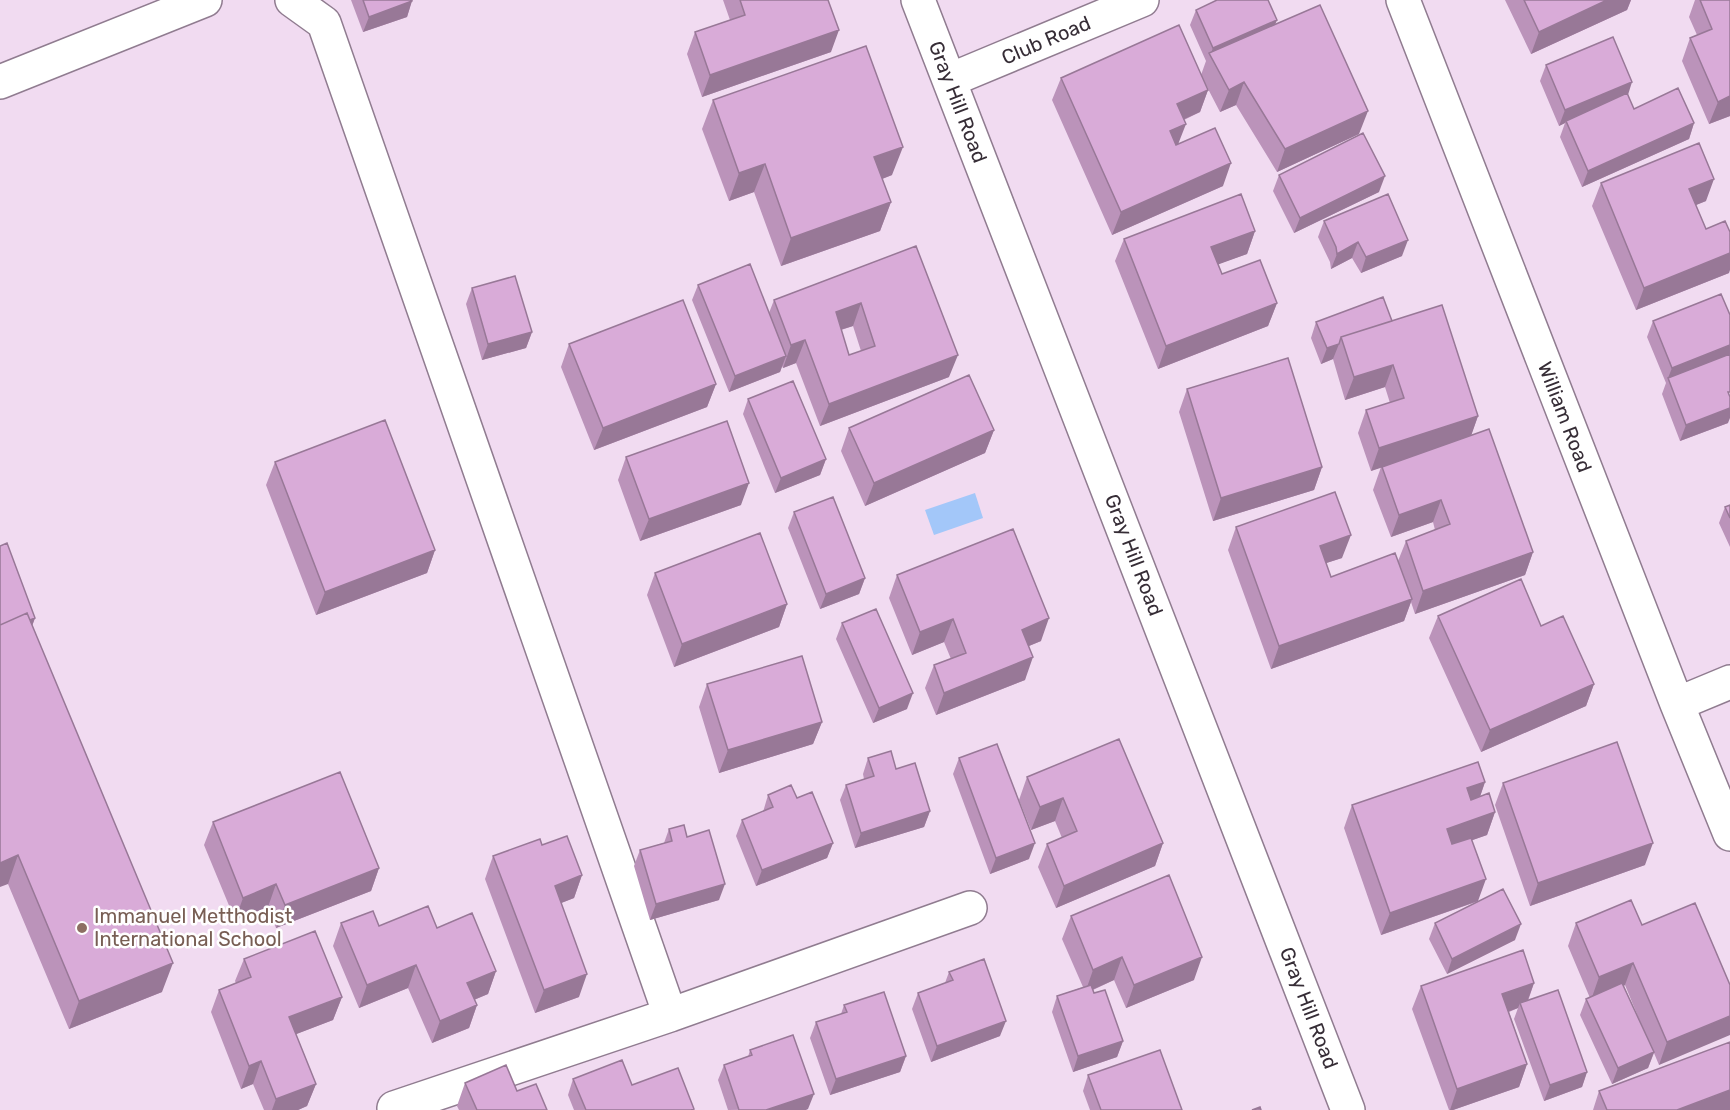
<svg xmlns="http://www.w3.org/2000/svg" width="1730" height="1110" viewBox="0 0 1730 1110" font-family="Rubik,sans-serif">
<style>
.water{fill:#a3c7f9}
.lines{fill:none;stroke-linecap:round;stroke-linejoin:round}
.minor-casing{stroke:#907c90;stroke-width:36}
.minor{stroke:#fff;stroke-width:33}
.wall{fill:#bb93ba;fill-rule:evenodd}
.shaded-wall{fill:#987897}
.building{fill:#d9abd8;stroke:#987897;stroke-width:1.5;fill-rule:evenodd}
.education-dot{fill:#8d6e63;stroke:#fff;stroke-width:2}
.labels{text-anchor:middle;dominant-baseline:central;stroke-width:5;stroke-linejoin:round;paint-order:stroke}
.street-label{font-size:20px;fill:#362d36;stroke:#fff}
.education-label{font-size:20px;fill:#785e54;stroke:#fff;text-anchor:start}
</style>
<rect width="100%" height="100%" fill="#f1dbf1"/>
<path class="water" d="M975,493l8,25 -49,17 -9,-25z"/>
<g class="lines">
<defs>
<path id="minor" d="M292,0l32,23 346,992 300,-107
M918,0l430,1110
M1403,0l274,704 53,130
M950,80l192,-80
M0,82l205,-82
M1677,704l53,-22
M394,1108l276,-93"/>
</defs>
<use href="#minor" class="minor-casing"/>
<use href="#minor" class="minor"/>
</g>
<path class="wall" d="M351,0h61l-5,17 -44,15z
M723,0h105l3,52 -129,45 -15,-43 8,-22 35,-12z
M1505,0h126l-4,10 -96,44z
M1695,0h35v116l-21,8 -27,-63 8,-23 7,-3 -8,-18z
M1196,10l79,14 84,110 -82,38 -41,-67 -16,7 -14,-27 2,5 -8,22 -16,8 -6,24 45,42 -111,49 -60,-135 9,-22 140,-3 5,-14 -16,-36z
M1546,65l82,30 6,14 60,14 -5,16 -107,48 -22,-50 5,-14 -6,3 -19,-45z
M713,100l179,75 -10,4 9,23 -11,29 -99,35 -27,-74 -25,9 -27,-72z
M1279,175l100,17 -85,41 -21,-42z
M1601,183l105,18 -10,4 10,24 23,44 -93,37 -44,-104z
M1324,221l78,35 -41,17 -9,-15 -21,11 -1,-7 -12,-25z
M1255,231l-8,23 -29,10 4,10 55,29 -9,23 -110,43 -43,-108 9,-22z
M916,246l33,131 -129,49 -24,-63 -13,5 -1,-2 -2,6 -51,20 -37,-92 6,-15 71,28 5,-13zM853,326l8,25 -12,4 -8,-25z
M472,288l60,44 -6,16 -44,12 -16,-56z
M1392,321l86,95 -7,19 62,117 -8,23 -110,39 -4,-12 -7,19 -133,48 -43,-119 8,-23 106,31 -16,5 5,14 67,-16 8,-20 29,-11 -2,-8 -42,15 -18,-47 8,-23 -10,4 -13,-38 8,-23 24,-7 -5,-16 -40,13 -12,-41 -12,5 -10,-26 5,-16z
M1653,321l75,102 -48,18 -18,-47 4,-11 -19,-46z
M569,344l147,40 -9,23 -113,43 -33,-83z
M1187,389l135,78 -8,23 -101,31 -34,-109z
M748,399l78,60 -6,16 -45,18 -32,-79z
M849,428l145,2 -9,23 -120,53 -24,-55z
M626,457l115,48 -101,36 -22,-61z
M275,462l160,88 -8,23 -111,42 -50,-130z
M1730,505v42l-11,-24 6,-16z
M794,512l71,66 -6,16 -39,15 -32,-81z
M0,546l35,72 -3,8 130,366 -93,37 -61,-145z
M655,573l132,31 -8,23 -105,40 -27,-72z
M897,575l144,66 -12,5 -4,34 -89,35 -11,-27 9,-23 17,-6 -7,-17 -32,13 -23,-57z
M1438,616l103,10 53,58 -8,22 -105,46 -52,-114z
M842,623l65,86 -34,14 -37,-84z
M707,684l115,38 -9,22 -94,29 -20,-66z
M868,758l28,11 34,42 -6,16 -69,21 -15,-48 6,-15 18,-6 -1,-5z
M959,758l70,101 -39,15 -37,-100z
M1027,777l136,66 -8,23 -99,42 -18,-41 9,-23 15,-6 -7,-17 -24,9 -12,-30z
M1485,782l-5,15 15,15 -8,23 -15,5 6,61 37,39 -68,34 -18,-35 6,-16 41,-21 -95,33 -37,-107 8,-23z
M1503,783l142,82 -115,41 -35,-101z
M768,795l29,3 36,45 -6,15 -71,28 -20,-50 6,-16 21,-8z
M213,822l166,46 -8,23 -95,37 -8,-21 -33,13 -31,-75z
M669,829l18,8 32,63 -69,20 -16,-54 6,-16 24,-7z
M542,845l40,30 -8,23 -13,5 18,94 -44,16 -50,-134 8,-23z
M1071,916l123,64 -68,28 -12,-28 -21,10 1,3 29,48 -6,16 -44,15 -21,-60 5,-16 26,-9 -21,-48z
M341,923l38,3 58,2 59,43 -8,23 -14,6 3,5 -8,23 -37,15 -24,-55 -49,20 -26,-62z
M1576,923l66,2 88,60 -71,80 -5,-12 -6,15 -36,16 -32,-69 6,-16 4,-1 -22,-52zM1625,985l21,51 -22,-50z
M244,959l98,38 -9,23 -37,14 20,50 -9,22 -9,4h-34l-11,-26 -12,5 -30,-77 8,-22 17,-7 -1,-2z
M949,972l51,64 -69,26 -19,-53 6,-16 27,-10z
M1534,983l-6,18 59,71 -5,15 -38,14 -30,-82 4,-11 -9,4 18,52 -8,23 -66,23h-4l-37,-101 9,-23z
M844,1005l62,51 -6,16 -70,23 -20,-57 6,-16 25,-8z
M750,1050l58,59 -80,1 -10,-30 6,-15 24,-8z
M1088,1075l94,35h-92l-7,-19z
M573,1079l59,6 62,24v1h-120l-6,-15z
M465,1083l52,8 30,19h-88l-2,-4z
M1599,1091l131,19h-137z"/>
<path class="shaded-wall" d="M1607,0h24l-4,10 -96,44 8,-22z
M412,1l-5,16 -44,15 6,-15z
M1277,20l-6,15 -61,20 3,-7z
M839,30l-8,22 -129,45 8,-22z
M1244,82l-8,23 -16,7 9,-22z
M1632,82l-5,16 -61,23 -1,2 -6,3 6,-16z
M1208,90l-8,22 -31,14 8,-22z
M1730,96v20l-21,8 9,-22z
M1368,111l-9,23 -82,38 8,-23z
M1694,123l-5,16 -107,48 6,-16z
M1186,124l-9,23 -7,-16z
M903,147l-11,28 -28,11 10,-29z
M1231,163l-8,23 -111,49 9,-23z
M765,164l-11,28 -25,9 10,-28z
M1385,176l-6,16 -85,41 6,-15z
M1714,179l-8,22 -25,10 8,-22z
M891,202l-11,29 -99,35 10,-28z
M1255,231l-8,23 -44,16 8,-23z
M1408,240l-6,16 -41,17 5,-16z
M1358,242l-6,16 -21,11 6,-15z
M1730,253v17l-1,3 -93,37 8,-22z
M861,303l-8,23 -26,8 9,-22z
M1277,303l-9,23 -110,43 8,-23z
M532,332l-6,16 -44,12 6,-16z
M805,340l-9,23 -13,5 8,-23z
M1339,344l-6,15 -12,5 6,-16z
M1730,345v14l-62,19 4,-10z
M958,355l-9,22 -129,49 9,-22z
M786,356l-6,16 -51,20 6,-16z
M1393,365l-8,22 -40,13 9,-23z
M716,384l-9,23 -113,43 9,-22z
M1730,408v10l-2,5 -48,18 6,-16z
M1478,416l-8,23 -99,32 8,-23z
M994,430l-9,23 -120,53 9,-23z
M826,459l-6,16 -45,18 6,-15z
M1322,467l-8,23 -101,31 8,-23z
M749,483l-8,22 -101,36 9,-22z
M1441,500l-8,22 -42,15 8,-22z
M1351,535l-9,23 -31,10 9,-22z
M435,550l-8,23 -111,42 9,-23z
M1533,552l-8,23 -110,39 8,-23z
M865,578l-6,16 -39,15 6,-15z
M1412,599l-8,22 -133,48 8,-23z
M787,604l-8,23 -105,40 8,-23z
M35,618l-6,16 -29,-3z
M1049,618l-8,23 -27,11 8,-22z
M953,619l-9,23 -32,13 8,-23z
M1033,657l-8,23 -89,35 8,-22z
M1594,684l-8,22 -105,46 9,-22z
M913,693l-6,16 -34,14 6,-15z
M822,722l-9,22 -94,29 9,-23z
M1485,782l-8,23 -18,6 8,-23z
M1063,798l-8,23 -24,9 9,-23z
M930,811l-6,16 -69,21 6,-15z
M1495,812l-8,23 -48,17 8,-23z
M833,843l-6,15 -71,28 6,-16z
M1035,843l-6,16 -39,15 6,-16z
M1163,843l-8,23 -99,42 8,-22z
M1653,843l-8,22 -115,41 8,-23z
M18,855l-10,29 -8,3v-24z
M379,868l-8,23 -95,37 9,-23z
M582,875l-8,23 -28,11 9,-23z
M1486,879l-8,22 -97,34 9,-22z
M276,884l-8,23 -33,13 8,-22z
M725,884l-6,16 -69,20 6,-16z
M1521,924l-6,16 -68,34 5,-15z
M1122,957l-8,23 -29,13 8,-23z
M1202,957l-8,23 -68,28 8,-23z
M173,963l-11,29 -93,37 10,-28z
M1633,963l-8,22 -34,15 8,-23z
M416,965l-8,23 -49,20 8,-23z
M496,971l-8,23 -29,12 8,-23z
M587,974l-8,23 -44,16 9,-23z
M1534,983l-8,22 -6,-2 -2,5 -24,9 8,-23z
M342,997l-9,23 -52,20 8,-23z
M477,1005l-8,23 -37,15 8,-22z
M1730,1016v19l-71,30 8,-23z
M1006,1021l-6,15 -69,26 6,-16z
M1123,1041l-6,16 -44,15 5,-16z
M1654,1052l-6,16 -36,16 6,-16z
M906,1056l-6,16 -70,23 6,-16z
M261,1061l-8,23 -12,5 8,-23z
M1527,1064l-8,23 -66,23h-3l7,-21z
M1587,1072l-5,15 -38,14 6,-16z
M316,1084l-9,22 -9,4h-26l4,-11z
M1730,1090v20h-53z
M814,1094l-6,15 -2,1h-40z"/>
<path class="building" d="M363,0h49v1l-43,16z
M740,0h88l11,30 -129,45 -15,-43 50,-17z
M1217,0h51l9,20 -64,28 -17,-38z
M1524,0h83l-68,32z
M1700,0h30v96l-12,6 -28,-64 22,-9z
M1320,5l48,106 -83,38 -41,-67 -15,8 -20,-37z
M1179,25l29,65 -31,14 9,20 -16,7 6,14 39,-17 16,35 -110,49 -60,-134z
M1613,37l19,45 -67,28 -19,-45z
M866,46l37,101 -29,10 17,45 -100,36 -26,-74 -26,9 -26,-73z
M1678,88l16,35 -106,48 -22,-50 61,-28 7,16z
M1363,133l22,43 -85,42 -21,-43z
M1699,143l15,36 -25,10 17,40 19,-8 5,11v21l-86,35 -43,-105z
M1241,194l14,37 -44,16 11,27 38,-14 17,43 -111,43 -42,-107z
M1388,194l20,46 -42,17 -8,-15 -21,12 -1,-7 -12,-26z
M916,246l42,109 -129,49 -24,-64 -14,5 -17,-45zM861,303l14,43 -26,9 -13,-43z
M750,264l36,92 -51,20 -37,-91z
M515,276l17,56 -44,12 -16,-56z
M1721,294l9,21v30l-58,23 -19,-47z
M1383,297l9,24 -51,16 -2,7 -12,4 -11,-26z
M683,300l33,84 -113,44 -34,-84z
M1442,305l36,111 -99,32 -13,-38 38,-12 -11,-33 -39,12 -13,-40z
M1730,354v38h-2l2,5v11l-44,17 -18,-47z
M1288,358l34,109 -101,31 -34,-109z
M969,375l25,55 -120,53 -25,-55z
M793,381l33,78 -45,19 -33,-79z
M385,420l50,130 -110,42 -50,-130z
M727,421l22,62 -100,36 -23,-62z
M1489,429l44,123 -110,39 -17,-50 44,-17 -9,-24 -42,15 -17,-48z
M1335,492l16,43 -31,11 11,31 64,-24 17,46 -133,47 -43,-119z
M833,497l32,81 -39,16 -32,-82z
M1730,505v13l-5,-11z
M1013,529l36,89 -27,12 11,27 -89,36 -10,-28 32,-12 -13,-34 -33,13 -23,-57z
M760,533l27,71 -105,40 -27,-71z
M7,543l28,75 -5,2 -3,-7 -27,12v-79z
M1521,579l20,47 22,-10 31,68 -104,46 -52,-114z
M876,609l37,84 -34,15 -37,-85z
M27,613l146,350 -94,38 -61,-146 -18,8v-238z
M802,656l20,66 -94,28 -21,-66z
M1119,739l44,104 -99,43 -17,-42 30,-13 -14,-33 -23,9 -13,-30z
M1617,742l36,101 -115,40 -35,-100z
M997,744l38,99 -39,15 -37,-100z
M891,751l5,18 19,-6 15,48 -69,22 -15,-48 28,-9 -6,-18z
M1478,762l7,20 -18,6 4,12 18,-7 6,19 -48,17 5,15 19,-6 15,41 -96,34 -38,-108z
M340,772l39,96 -94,37 -9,-21 -33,14 -30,-76z
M791,785l6,13 15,-6 21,51 -71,27 -20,-50 31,-13 -5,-12z
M684,825l3,12 22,-7 16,54 -69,20 -16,-54 32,-9 -3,-12z
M567,836l15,39 -27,11 32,88 -43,16 -51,-134 47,-17 2,6z
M1169,875l33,82 -68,28 -12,-28 -29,13 -22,-54z
M1503,889l18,35 -69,35 -17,-36z
M1631,900l11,25 53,-22 35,82v31l-63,26 -34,-79 -34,14 -23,-54z
M428,906l9,22 35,-15 24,58 -29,12 10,22 -37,16 -24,-56 -49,20 -26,-62 32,-12 6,15z
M315,931l27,66 -53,20 27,67 -40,15 -15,-38 -12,5 -30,-76 32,-13 -7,-18z
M1523,950l11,33 -32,11 25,70 -70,25 -36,-103z
M984,959l22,62 -69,25 -19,-53 35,-13 -4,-8z
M1622,983l32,69 -36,16 -32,-69z
M1091,985l3,8 11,-3 18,51 -45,15 -21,-60z
M1558,990l29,82 -37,13 -30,-82z
M884,992l22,64 -70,23 -20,-57 31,-10 -3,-7z
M793,1035l21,59 -48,16h-27l-15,-45 28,-10 -2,-5z
M1730,1042v48l-53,20h-70l-8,-19z
M1160,1050l22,60h-81l-13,-35z
M622,1060l10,25 46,-17 16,41 -3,1h-105l-13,-31z
M506,1065l11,26 19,-7 11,26h-70l-12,-27z
M1260,1107l1,3h-9z"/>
<circle class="education-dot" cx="82" cy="928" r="6"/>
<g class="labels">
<g class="street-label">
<text transform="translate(1046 40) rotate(-23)">Club Road</text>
<text transform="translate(958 102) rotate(69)">Gray Hill Road</text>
<text transform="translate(1565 417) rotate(69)">William Road</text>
<text transform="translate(1134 555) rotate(69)">Gray Hill Road</text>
<text transform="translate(1309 1008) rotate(69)">Gray Hill Road</text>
</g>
<g class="education-label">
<text x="94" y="916">Immanuel Metthodist<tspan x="94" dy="23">International School</tspan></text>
</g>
</g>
</svg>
